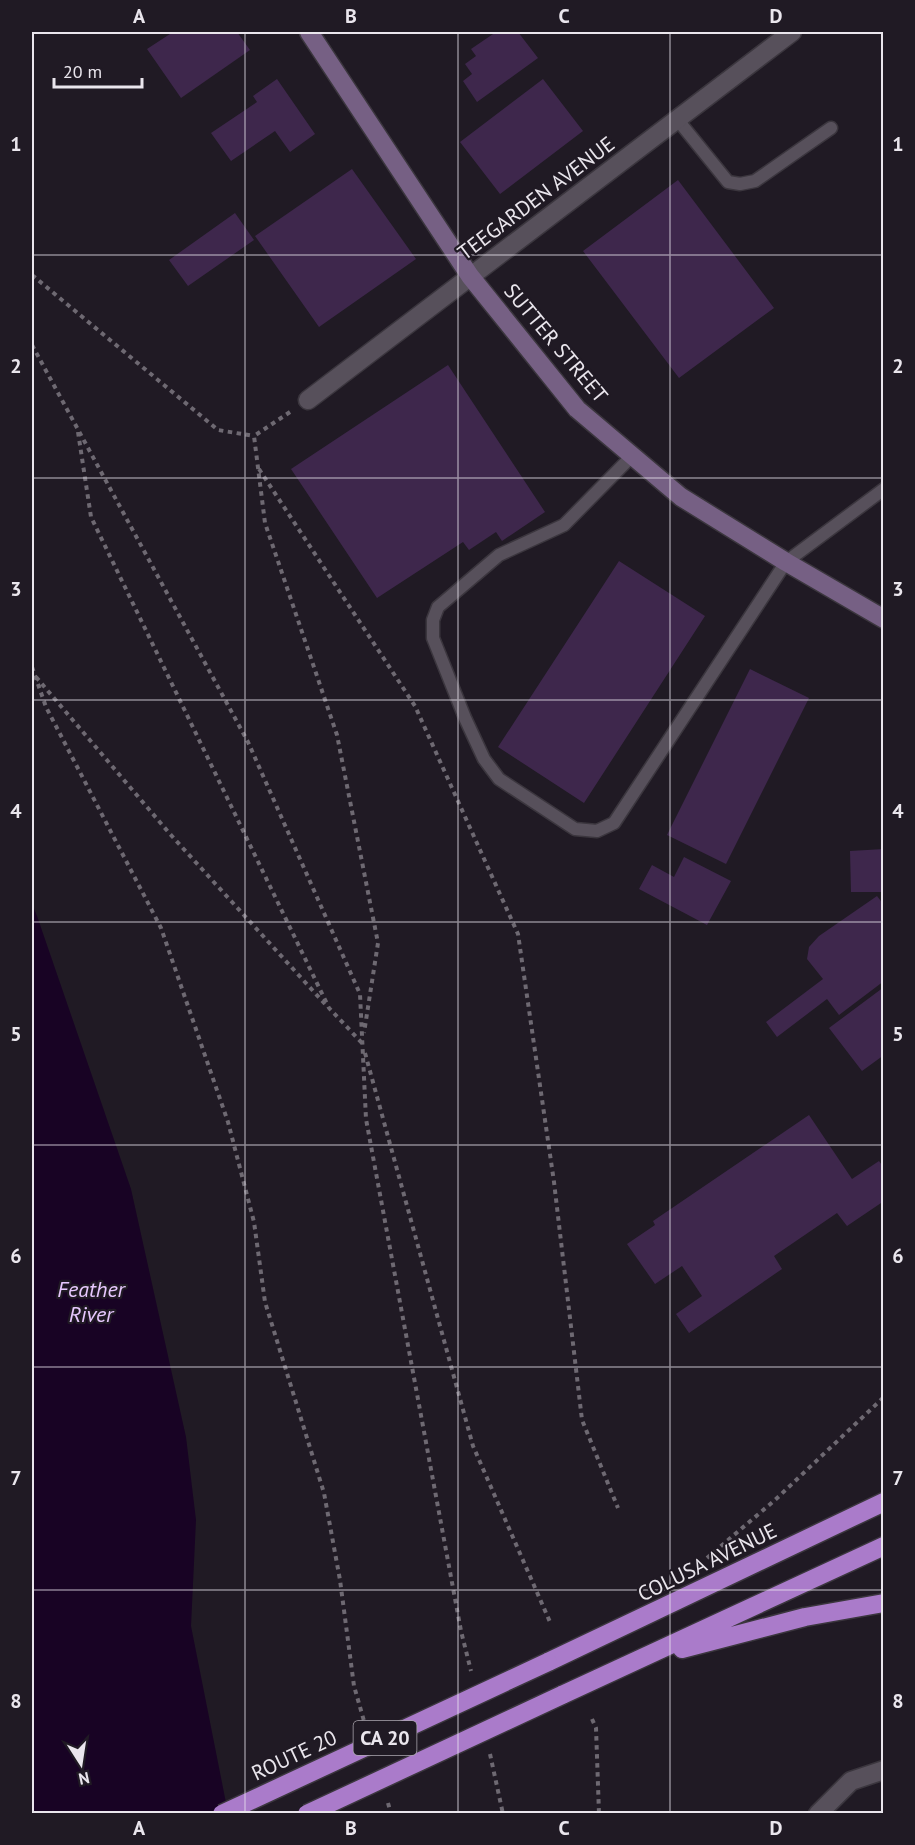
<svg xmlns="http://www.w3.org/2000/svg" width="915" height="1845" viewBox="0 0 915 1845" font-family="'PT Sans',sans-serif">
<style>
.water{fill:#180324}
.building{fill:#3e274c}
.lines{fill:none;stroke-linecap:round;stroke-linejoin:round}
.service-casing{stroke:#3b363e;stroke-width:15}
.minor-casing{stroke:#3b363e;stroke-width:21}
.secondary-casing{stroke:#3b363e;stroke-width:21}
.trunk-casing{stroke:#3b363e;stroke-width:21}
.path{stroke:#6e6972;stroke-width:4;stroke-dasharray:4.5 4.5;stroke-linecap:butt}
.service{stroke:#57505b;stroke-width:12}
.minor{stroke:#57505b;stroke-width:18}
.secondary{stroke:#766084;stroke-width:18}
.trunk{stroke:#aa7bca;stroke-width:18}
.trunk-bridge-casing{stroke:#3b363e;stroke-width:21;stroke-linecap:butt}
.trunk-bridge{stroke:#aa7bca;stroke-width:18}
.grid{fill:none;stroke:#eae6ed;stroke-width:1.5;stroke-opacity:0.55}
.labels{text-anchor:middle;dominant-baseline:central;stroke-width:4.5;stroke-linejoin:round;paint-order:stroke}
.shield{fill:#201a24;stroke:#ada9b1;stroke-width:1.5}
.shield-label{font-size:20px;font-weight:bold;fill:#eae6ed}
.street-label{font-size:21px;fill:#eae6ed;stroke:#201a24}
.water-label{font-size:22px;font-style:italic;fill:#e7c8fe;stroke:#201a24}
.neatline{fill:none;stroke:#eae6ed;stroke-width:2}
.grid-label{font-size:20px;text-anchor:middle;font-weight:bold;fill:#eae6ed}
</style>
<rect width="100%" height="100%" fill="#201a24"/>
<path class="water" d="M32,904l5,12 94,273 55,248 10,83 -5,106 37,187h-196z"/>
<path class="building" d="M173,32h64l13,18 -69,48 -34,-49z
M496,32h22l20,26 -61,44 -14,-21 9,-7 -7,-10 11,-8 -5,-7z
M277,79l38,55 -25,18 -15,-21 -44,30 -20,-28 46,-31 -4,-6z
M543,79l40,52 -83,63 -40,-52z
M352,169l64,90 -97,68 -64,-91z
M678,180l96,128 -95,70 -96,-127z
M235,213l19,27 -66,46 -19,-26z
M448,365l97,147 -43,29 -6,-9 -27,18 -6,-8 -86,56 -86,-129z
M619,561l86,55 -121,187 -86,-56z
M750,669l59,29 -83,166 -59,-29z
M884,849v43h-33l-1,-41z
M684,857l47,24 -24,44 -68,-36 13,-24 22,12z
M877,896l7,9v76l-45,34 -12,-16 -50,38 -11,-15 57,-43 -16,-20 2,-12 10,-11z
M884,987v68l-22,16 -33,-43z
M809,1115l43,64 27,-18 5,7v33l-37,25 -10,-13 -63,43 8,13 -93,64 -13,-19 26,-18 -20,-30 -27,18 -28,-40 28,-19 -2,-4z"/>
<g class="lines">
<defs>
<path id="service" d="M677,119l51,63 12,2 15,-3 76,-53
M633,455l-69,70 -65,30 -61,52 -5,13v18l32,80 19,41 15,20 76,50 22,2 17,-8 172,-261 98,-73"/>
<path id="minor" d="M308,400l484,-368
M818,1814l33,-33 33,-11"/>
<path id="secondary" d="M309,32l161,244 107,133 104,88 105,65 98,57"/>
<path id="trunk" d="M682,1649l123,-32 79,-14
M548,1662l336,-160
M562,1695l322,-149"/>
</defs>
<use href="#service" class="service-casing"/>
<use href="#minor" class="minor-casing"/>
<use href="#secondary" class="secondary-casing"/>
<use href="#trunk" class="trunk-casing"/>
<path class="path" d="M32,275l186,155 36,6
M32,345l216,397 112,252 6,125 95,512 10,40
M290,412l-36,24 11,87 72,212 41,208 -14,90
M78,432l13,85 238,491 33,35
M259,469l156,237 103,228 36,248 28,238 36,88
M32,667l14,40 115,221 67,194 26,100 11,80 59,191 16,87 14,106 10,35
M36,677l134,157 155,170
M365,1053l108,393 77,176
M707,1558l68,-58 109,-103
M592,1719l4,9 3,86
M490,1754l13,60
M388,1803l3,11"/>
<use href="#service" class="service"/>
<use href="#minor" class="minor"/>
<use href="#secondary" class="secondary"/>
<use href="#trunk" class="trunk"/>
<defs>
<path id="trunk-bridge" d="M222,1814l326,-152
M307,1814l255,-119"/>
</defs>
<use href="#trunk-bridge" class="trunk-bridge-casing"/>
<use href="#trunk-bridge" class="trunk-bridge"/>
</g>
<path class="grid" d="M245,32v1782M458,32v1782M670,32v1782M32,255h852M32,478h852M32,700h852M32,922h852M32,1145h852M32,1367h852M32,1590h852"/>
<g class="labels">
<rect class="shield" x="353.5" y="1721" width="63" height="34" rx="4.5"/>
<g class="shield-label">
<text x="385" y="1738">CA 20</text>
</g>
<g class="street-label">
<text transform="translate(536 198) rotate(-37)">TEEGARDEN AVENUE</text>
<text transform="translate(556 343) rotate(50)">SUTTER STREET</text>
<text transform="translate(707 1562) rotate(-26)">COLUSA AVENUE</text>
<text transform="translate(294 1755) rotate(-25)">ROUTE 20</text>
</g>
<g class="water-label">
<text x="91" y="1289">Feather<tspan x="91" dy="25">River</tspan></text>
</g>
</g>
<rect width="915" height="1845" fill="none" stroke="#201a24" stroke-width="66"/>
<g transform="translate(81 1764) rotate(168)" stroke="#201a24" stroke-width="4.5" paint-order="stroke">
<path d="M0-4.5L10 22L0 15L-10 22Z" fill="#eae6ed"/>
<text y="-9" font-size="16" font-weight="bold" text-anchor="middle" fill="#eae6ed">N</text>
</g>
<path d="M54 78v9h88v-9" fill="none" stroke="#eae6ed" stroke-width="3"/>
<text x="63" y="78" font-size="18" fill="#eae6ed" stroke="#201a24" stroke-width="4.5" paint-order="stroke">20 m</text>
<rect x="33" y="33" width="849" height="1779" class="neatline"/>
<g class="grid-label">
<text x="139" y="23">A</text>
<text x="351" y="23">B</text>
<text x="564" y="23">C</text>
<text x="776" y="23">D</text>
<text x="16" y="151">1</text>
<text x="898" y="151">1</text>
<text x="16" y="373">2</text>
<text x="898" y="373">2</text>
<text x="16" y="596">3</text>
<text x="898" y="596">3</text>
<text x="16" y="818">4</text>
<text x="898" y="818">4</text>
<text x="16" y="1041">5</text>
<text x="898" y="1041">5</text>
<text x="16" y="1263">6</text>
<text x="898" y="1263">6</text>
<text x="16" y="1485">7</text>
<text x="898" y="1485">7</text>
<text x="16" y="1708">8</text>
<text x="898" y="1708">8</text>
<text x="139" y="1835">A</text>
<text x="351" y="1835">B</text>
<text x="564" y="1835">C</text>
<text x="776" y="1835">D</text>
</g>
</svg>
